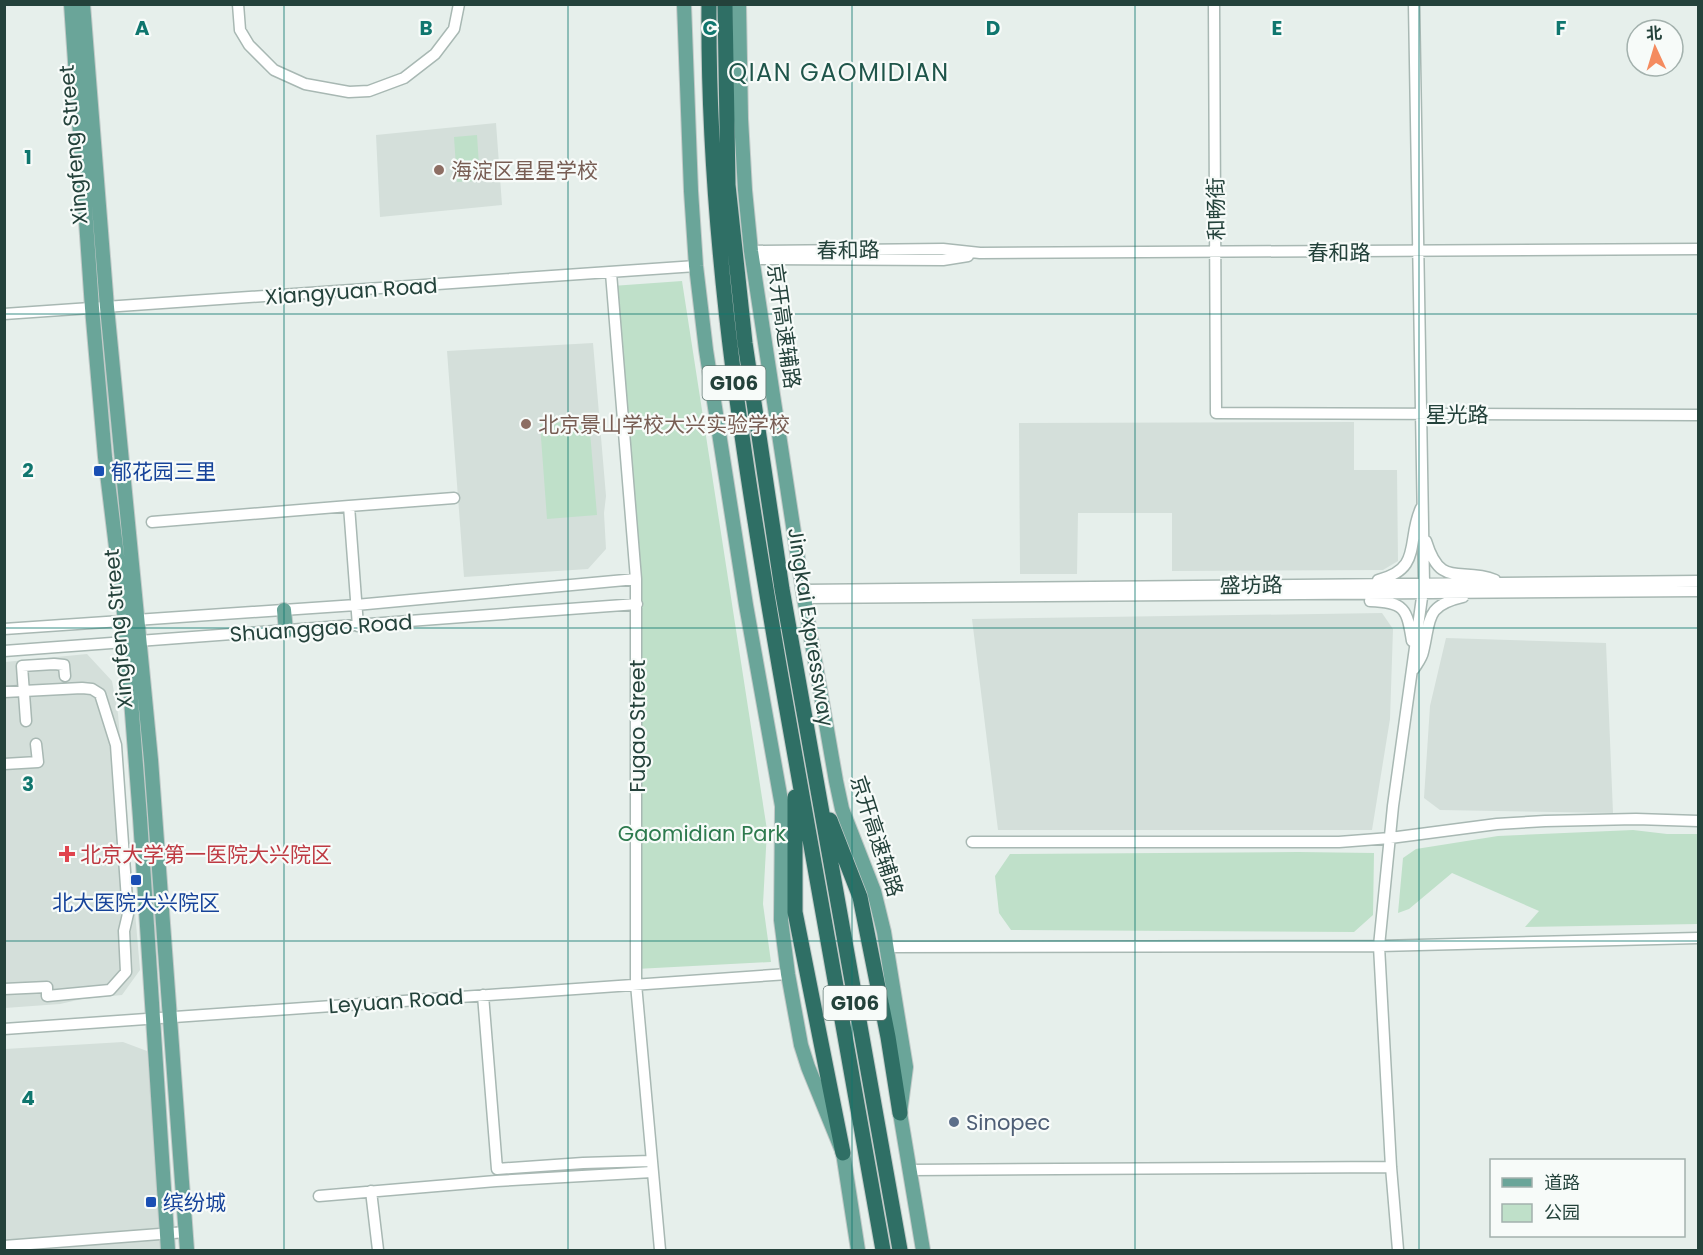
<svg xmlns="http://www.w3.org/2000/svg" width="1703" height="1255" viewBox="0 0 1703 1255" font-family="Poppins,'Noto Sans SC',sans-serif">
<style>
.built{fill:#d4dfda}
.green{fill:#bfe0c9}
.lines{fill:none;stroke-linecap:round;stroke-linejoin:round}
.minor-casing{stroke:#a8b8b3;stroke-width:13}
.major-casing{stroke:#c2cac8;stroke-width:16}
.highway-casing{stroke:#c2cac8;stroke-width:17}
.minor{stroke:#fff;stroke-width:10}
.major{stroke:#6aa599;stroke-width:14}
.highway{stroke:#2f6f65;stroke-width:15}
.grid{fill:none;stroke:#0f766e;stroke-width:1.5;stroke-opacity:0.55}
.education-dot{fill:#8d6e63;stroke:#f7fbf9;stroke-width:2}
.transit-dot{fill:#1a4fb4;stroke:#f7fbf9;stroke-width:2}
.health-dot{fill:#e0444e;stroke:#f7fbf9;stroke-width:2}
.service-dot{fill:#5c6f8a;stroke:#f7fbf9;stroke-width:2}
.labels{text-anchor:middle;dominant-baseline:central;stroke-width:4.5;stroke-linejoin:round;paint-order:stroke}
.shield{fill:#f7fbf9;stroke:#637a74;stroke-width:1.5}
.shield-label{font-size:20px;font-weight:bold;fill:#24423b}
.street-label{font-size:21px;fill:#24423b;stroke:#f7fbf9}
.education-label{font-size:21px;fill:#785e54;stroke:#f7fbf9;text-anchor:start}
.transit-label{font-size:21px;fill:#164399;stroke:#f7fbf9;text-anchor:start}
.park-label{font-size:21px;fill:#2d7a4e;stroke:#f7fbf9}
.health-label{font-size:21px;fill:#be3a42;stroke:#f7fbf9;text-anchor:start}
.service-label{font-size:21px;fill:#4e5e75;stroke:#f7fbf9;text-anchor:start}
.quarter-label{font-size:24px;letter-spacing:1.5px;fill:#1f554a;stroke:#f7fbf9}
.grid-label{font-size:20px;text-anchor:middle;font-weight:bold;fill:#0f766e;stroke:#f7fbf9;stroke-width:4.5;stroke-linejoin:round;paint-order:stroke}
</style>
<rect width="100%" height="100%" fill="#e6efeb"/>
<path class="built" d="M496,123l6,82 -122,12 -4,-82z
M593,343l13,153 -2,17 2,36 -18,20 -124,8 -17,-226z
M1354,422v48h43l1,91 -15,9 -211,1v-58h-94l-1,61h-57l-1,-151z
M1382,613l11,16 -3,90 -18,111h-374l-26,-211z
M1446,638l160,5 7,170 -173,-3 -16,-12 6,-92z
M87,654l25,27 6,33 22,256 -18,25 -40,4 -22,5 -55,4v-346z
M123,1042l24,9 15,199h-157v-201z"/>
<path class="green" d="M477,135l3,46 -23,1 -3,-45z
M682,281l85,549 -4,74 8,58 -135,7 1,-335 -25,-348z
M589,420l8,95 -50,4 -7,-95z
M1633,830l34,4h31v90l-173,3 14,-16 -87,-38 -43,36 -11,4 5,-55 13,-9 82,-13z
M1298,852l76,1 -1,62 -19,17 -343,-2 -12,-17 -4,-37 15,-22z"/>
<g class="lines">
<defs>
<path id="minor" d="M238,4l2,26 9,15 25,25 31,14 44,8 20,-1 35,-13 31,-24 19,-25 5,-25
M1214,4l2,409 482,2
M751,251l192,-2 37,4 718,-4
M753,259l190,1 25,-4
M611,273l25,306v405l24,266
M4,314l692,-48
M152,522l197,-16
M1426,541c15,49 34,25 69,39
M1378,580c45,-11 28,-39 43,-72
M803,590l895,-9
M804,598l894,-7
M1370,601c35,1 37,8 42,40
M358,626l-9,-120 105,-8
M4,629l352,-24 280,-26
M4,651l633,-47
M1414,669c3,-5 8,-11 9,-17 8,-32 1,-46 40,-55
M4,692l78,-4 10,1 8,5 16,51 12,169 -4,17 2,41 -16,18 -63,6v-9l-43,2
M26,721l-4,-55 32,-2 10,1 1,11
M4,764l34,-2 -2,-18
M972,842h367l51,-4 107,-14 48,-3 91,-2 62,2
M887,947l492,-1 319,-8
M483,995l14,174 86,-6 68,-2
M4,1029l784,-55
M910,1170l481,-3
M371,1191l7,59
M319,1196l177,-15 156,-9
M4,1246l182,-14
M1398,1250l-7,-83 -12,-221 14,-140 31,-223 -10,-579"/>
<path id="major" d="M71,4l21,304 13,149 20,164 15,197 28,432
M83,4l24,303 44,453 36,490
M684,4l7,187 5,75 10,84 40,255 36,201 -1,114 7,54 13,71 7,22 35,86 15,97
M739,4l2,115 4,71 6,61 53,347 32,183 6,28 32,82 10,41 22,135 -6,46 23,137
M284,610l2,21"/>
<path id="highway" d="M709,4c-2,246 39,488 82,729 31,172 61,345 92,517
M725,4l3,181 17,158 37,246 118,661
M795,797v115l48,241
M830,820l30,77 28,140 12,76"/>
</defs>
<use href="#minor" class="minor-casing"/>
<use href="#major" class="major-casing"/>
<use href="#highway" class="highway-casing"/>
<use href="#minor" class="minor"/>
<use href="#major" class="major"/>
<use href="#highway" class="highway"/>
</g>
<path class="grid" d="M284,4v1246M568,4v1246M852,4v1246M1135,4v1246M1419,4v1246M4,314h1694M4,628h1694M4,941h1694"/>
<g class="education-dot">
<circle cx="439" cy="170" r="6"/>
<circle cx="526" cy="424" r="6"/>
</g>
<g class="transit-dot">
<rect x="93" y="465" width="12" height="12" rx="3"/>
<rect x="130" y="874" width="12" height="12" rx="3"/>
<rect x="145" y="1196" width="12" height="12" rx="3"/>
</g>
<path class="health-dot" d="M64 845h6v6h6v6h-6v6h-6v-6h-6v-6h6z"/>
<circle class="service-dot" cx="954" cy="1122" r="6"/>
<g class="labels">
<g class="shield">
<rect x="702.5" y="366" width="63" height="34" rx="4.5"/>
<rect x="823.5" y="986" width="63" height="34" rx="4.5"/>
</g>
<g class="shield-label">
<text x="734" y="383">G106</text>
<text x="855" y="1003">G106</text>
</g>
<g class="street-label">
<text transform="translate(73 145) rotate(-95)">Xingfeng Street</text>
<text transform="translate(1216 209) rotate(-91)">和畅街</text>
<text transform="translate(848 250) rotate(-1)">春和路</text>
<text x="1339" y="252">春和路</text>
<text transform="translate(351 291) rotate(-4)">Xiangyuan Road</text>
<text transform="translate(784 326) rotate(82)">京开高速辅路</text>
<text x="1457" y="414">星光路</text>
<text transform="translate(1251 585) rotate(-1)">盛坊路</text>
<text transform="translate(811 627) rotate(81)">Jingkai Expressway</text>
<text transform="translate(321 628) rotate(-4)">Shuanggao Road</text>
<text transform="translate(118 629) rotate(-95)">Xingfeng Street</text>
<text transform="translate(637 726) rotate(-90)">Fugao Street</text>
<text transform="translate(877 836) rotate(72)">京开高速辅路</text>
<text transform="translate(396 1001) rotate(-4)">Leyuan Road</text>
</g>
<g class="education-label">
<text x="451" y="170">海淀区星星学校</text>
<text x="538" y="424">北京景山学校大兴实验学校</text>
</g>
<g class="transit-label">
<text x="111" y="471">郁花园三里</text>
<text x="136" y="902" text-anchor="middle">北大医院大兴院区</text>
<text x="163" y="1202">缤纷城</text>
</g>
<g class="park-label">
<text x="702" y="833">Gaomidian Park</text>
</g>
<g class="health-label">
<text x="80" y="854">北京大学第一医院大兴院区</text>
</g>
<g class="service-label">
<text x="966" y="1122">Sinopec</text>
</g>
<g class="quarter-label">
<text x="839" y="72">QIAN GAOMIDIAN</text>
</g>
</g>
<g class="grid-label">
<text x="142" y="35">A</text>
<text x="426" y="35">B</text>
<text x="710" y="35">C</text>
<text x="993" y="35">D</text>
<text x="1277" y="35">E</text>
<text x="1561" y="35">F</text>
<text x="28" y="164">1</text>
<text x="28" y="477">2</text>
<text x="28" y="791">3</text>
<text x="28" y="1105">4</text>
</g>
<rect width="1703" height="1255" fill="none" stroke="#24423b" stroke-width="12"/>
<rect x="1490" y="1159" width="195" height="78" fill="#f7fbf9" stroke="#a3b1ad" stroke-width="1.5"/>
<rect x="1502" y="1178" width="30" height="9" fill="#6aa599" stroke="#a3b1ad" stroke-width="1.5"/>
<text x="1544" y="1189" font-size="18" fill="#24423b">道路</text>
<rect x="1502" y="1204" width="30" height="18" fill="#bfe0c9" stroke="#a3b1ad" stroke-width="1.5"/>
<text x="1544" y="1219" font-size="18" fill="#24423b">公园</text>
<g transform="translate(1655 48) rotate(356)"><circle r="28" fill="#f7fbf9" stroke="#a3b1ad" stroke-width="1.5"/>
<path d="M0-4.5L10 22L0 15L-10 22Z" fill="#f48b5f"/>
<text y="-9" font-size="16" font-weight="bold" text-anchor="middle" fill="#24423b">北</text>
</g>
</svg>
